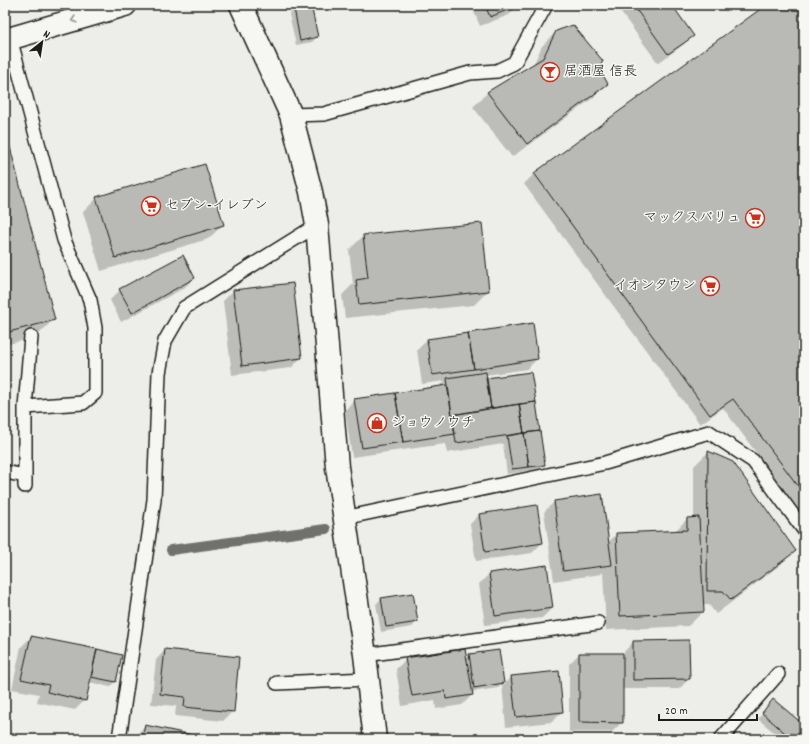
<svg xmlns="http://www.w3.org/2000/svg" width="809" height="744" viewBox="0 0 809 744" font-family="Dekko,'Klee One',sans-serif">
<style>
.shadow{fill:#0003}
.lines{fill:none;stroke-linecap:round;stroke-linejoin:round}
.stream{stroke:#6f6f6d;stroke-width:10}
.building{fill:#b9b9b6;stroke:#1c1c1c}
.service-casing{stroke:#1c1c1c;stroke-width:16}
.tertiary-casing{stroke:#1c1c1c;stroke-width:25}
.trunk-casing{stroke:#1c1c1c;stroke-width:25}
.service{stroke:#f6f6f2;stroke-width:13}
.tertiary{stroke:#f6f6f2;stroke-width:22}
.trunk{stroke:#f6f6f2;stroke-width:22}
.oneway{stroke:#949492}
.labels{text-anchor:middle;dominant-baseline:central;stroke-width:3;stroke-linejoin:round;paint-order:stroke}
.poi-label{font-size:14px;fill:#1c1c1c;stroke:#f6f6f2;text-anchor:start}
</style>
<rect width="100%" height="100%" fill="#edede9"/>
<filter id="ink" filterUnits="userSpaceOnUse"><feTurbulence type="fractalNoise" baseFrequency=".025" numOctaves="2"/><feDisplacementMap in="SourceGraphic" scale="8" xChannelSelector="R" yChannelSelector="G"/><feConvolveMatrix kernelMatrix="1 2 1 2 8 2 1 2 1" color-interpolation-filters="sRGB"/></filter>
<g filter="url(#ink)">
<path class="shadow" d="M471,5h48l-10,10 -29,11z
M624,5h47l22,30 -10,10 -25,18 -39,-53z
M768,5h36v512l-81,-109 -23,16 -176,-240 10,-10z
M311,6l6,31 -5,5 -16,3 -7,-31 5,-5z
M556,32l42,36 9,16 -14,14 -81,59 -39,-50 14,-14 46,-28 9,-19z
M5,132l49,187 -18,18 -31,8z
M97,198l126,27 -15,14 -107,32 -18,-59z
M363,236l125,55 -14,14 -129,13 -3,-23 11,-11 -4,-34z
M194,278l-10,10 -63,34 -11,-22 10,-10z
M292,284l9,74 -10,10 -59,7 -9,-74 10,-10z
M427,340l110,19 -10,10 -42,6v4l45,-6 14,91 -5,5 -32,5 -4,-30 -56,9 -2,-9 -93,13 -7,-47 10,-10 84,-13 6,-6 -23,3 -5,-34z
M708,452l87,99 -15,14 -64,49 -7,-9h-7l1,7 -15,14 -82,4 -3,-58 -2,2 -47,7 -10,-69 10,-10 47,-7 7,48 8,-9 59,-3 12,-12 7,-1v-52z
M480,514l62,29 -10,10 -56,8 -6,-37z
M489,574l63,34 -10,10 -57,7 -6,-41z
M381,599l36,23 -5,5 -31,5 -5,-28z
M31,637l84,45 -5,5 -21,-5 -4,18 -10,10 -38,-8 2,-8 -27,-5 9,-42z
M633,642l56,37 -10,10h-57v33l-10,10h-43v-68l10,-10h45v-2z
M165,650l68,61 -10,10 -48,-5 1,-10 -25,-2 5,-44z
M498,651l5,34 9,-8 50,35 -10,10 -46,5 -4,-42 -4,3 -27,4 1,3 -10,10 -26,4 -1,-9 -33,6 -6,-37 10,-10h60l4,-4z
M769,706l35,20v13h-22l-24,-20z
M145,726l62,13h-73l1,-3z"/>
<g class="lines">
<path class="stream" d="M171,550l155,-21"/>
</g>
<path class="building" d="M311,5l7,32 -18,4 -6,-33z
M485,5h35l-30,12z
M633,5h39l22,31 -26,18z
M766,5h38v489l-71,-95 -23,16 -176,-242z
M573,25l30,36 -4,7 9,16 -81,60 -40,-52 56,-34 13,-27z
M5,128l50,192 -50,13z
M205,164l19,61 -109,33 -19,-61z
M482,223l7,68 -130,14 -3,-25 12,-2 -5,-43z
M183,255l12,23 -63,35 -13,-24z
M293,283l9,75 -60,8 -9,-76z
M533,323l5,36 -64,10 -6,-36z
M468,333l6,36 -42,6 -5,-36z
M486,372l5,36 -39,7 -5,-37z
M531,372l5,30 -45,6 -5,-30z
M447,385l8,49 -52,8 -8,-49z
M395,393l8,49 -41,6 -8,-49z
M536,402l4,29 -16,2 -5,-29z
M519,404l5,29 -68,10 -4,-28z
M540,431l5,34 -16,2 -5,-34z
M524,433l5,34 -17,2 -5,-33z
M708,451l25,11 63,89 -65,49 -8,-9h-16z
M602,494l10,71 -49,6 -9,-70z
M537,505l6,38 -58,9 -6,-38z
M699,517l5,95 -84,4 -4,-83 71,-3v-12z
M547,565l6,43 -58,8 -6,-43z
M413,593l5,29 -32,5 -5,-29z
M31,636l66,13 -11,52 -39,-9 2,-7 -28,-6z
M689,640l1,39 -57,1v-39z
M97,649l25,6 -6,27 -25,-5z
M165,649l74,8 -5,55 -50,-5 1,-10 -25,-3z
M465,649l8,46 -27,4 -1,-8 -33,5 -7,-38z
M499,650l5,33 -30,5 -5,-34z
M579,653h44v70l-44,-1z
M559,671l4,41 -47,5 -5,-41z
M773,699l31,26v14h-12l-30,-26z
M145,725l67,14h-70z"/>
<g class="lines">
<defs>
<path id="service" d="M10,38l54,202 26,60 5,28v65l-12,10 -58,4
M291,115l33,-1 146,-41 27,-2 17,-8 32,-58
M5,472l20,4
M25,486v-79l6,-70
M344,518l261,-55 104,-31 44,29 51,69
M365,655l233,-32
M277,683l91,-4
M119,739l35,-239 5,-127 6,-32 19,-33 133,-83
M721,739l57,-65"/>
<path id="tertiary" d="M241,5l50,110 20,77 6,33 20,242 28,188 10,84"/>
<path id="trunk" d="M5,40l120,-35"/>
</defs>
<use href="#service" class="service-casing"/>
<use href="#tertiary" class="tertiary-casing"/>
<use href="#trunk" class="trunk-casing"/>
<use href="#service" class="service"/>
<use href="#tertiary" class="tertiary"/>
<use href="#trunk" class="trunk"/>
</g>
<defs><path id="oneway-chevron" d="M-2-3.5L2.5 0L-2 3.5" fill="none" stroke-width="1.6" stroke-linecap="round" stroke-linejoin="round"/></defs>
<use class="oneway" href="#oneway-chevron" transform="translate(74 20) rotate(164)"/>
</g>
<defs>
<symbol id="bar-ring" viewBox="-11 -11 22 22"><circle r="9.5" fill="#f6f6f2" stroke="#c8321e" stroke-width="1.5"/><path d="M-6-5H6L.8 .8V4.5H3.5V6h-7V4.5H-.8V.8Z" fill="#c8321e"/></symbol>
<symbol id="supermarket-ring" viewBox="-11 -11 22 22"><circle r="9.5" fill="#f6f6f2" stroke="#c8321e" stroke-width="1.5"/><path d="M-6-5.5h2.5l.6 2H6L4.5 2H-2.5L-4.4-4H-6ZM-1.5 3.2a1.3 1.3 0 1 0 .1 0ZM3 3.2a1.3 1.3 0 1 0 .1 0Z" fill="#c8321e"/></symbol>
<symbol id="shop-ring" viewBox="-11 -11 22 22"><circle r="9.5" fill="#f6f6f2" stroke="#c8321e" stroke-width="1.5"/><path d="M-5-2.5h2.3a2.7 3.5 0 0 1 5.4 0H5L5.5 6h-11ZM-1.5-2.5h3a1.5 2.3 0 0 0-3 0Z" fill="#c8321e"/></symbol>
</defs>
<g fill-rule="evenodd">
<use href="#bar-ring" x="539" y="61" width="22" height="22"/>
<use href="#supermarket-ring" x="140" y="195" width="22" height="22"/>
<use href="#supermarket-ring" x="744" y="207" width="22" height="22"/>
<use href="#supermarket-ring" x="699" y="275" width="22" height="22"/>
<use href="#shop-ring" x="366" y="412" width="22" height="22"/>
</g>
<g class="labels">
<g class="poi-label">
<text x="564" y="72">居酒屋 信長</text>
<text x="165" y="206">セブン-イレブン</text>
<text x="741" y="218" text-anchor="end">マックスバリュ</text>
<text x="696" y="286" text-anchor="end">イオンタウン</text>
<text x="391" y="423">ジョウノウチ</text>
</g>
</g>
<rect width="809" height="744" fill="none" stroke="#f6f6f2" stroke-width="20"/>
<rect x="10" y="10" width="789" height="724" fill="none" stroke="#1c1c1c" stroke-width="1.5" filter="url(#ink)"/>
<g transform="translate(42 42) rotate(30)" stroke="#f6f6f2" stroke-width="3" paint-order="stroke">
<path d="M0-3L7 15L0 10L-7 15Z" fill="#1c1c1c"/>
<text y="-6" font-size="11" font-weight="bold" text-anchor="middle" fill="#1c1c1c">N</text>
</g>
<path d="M659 714v6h98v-6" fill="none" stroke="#1c1c1c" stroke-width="2"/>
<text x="665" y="714" font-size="12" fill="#1c1c1c" stroke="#f6f6f2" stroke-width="3" paint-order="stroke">20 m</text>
</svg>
